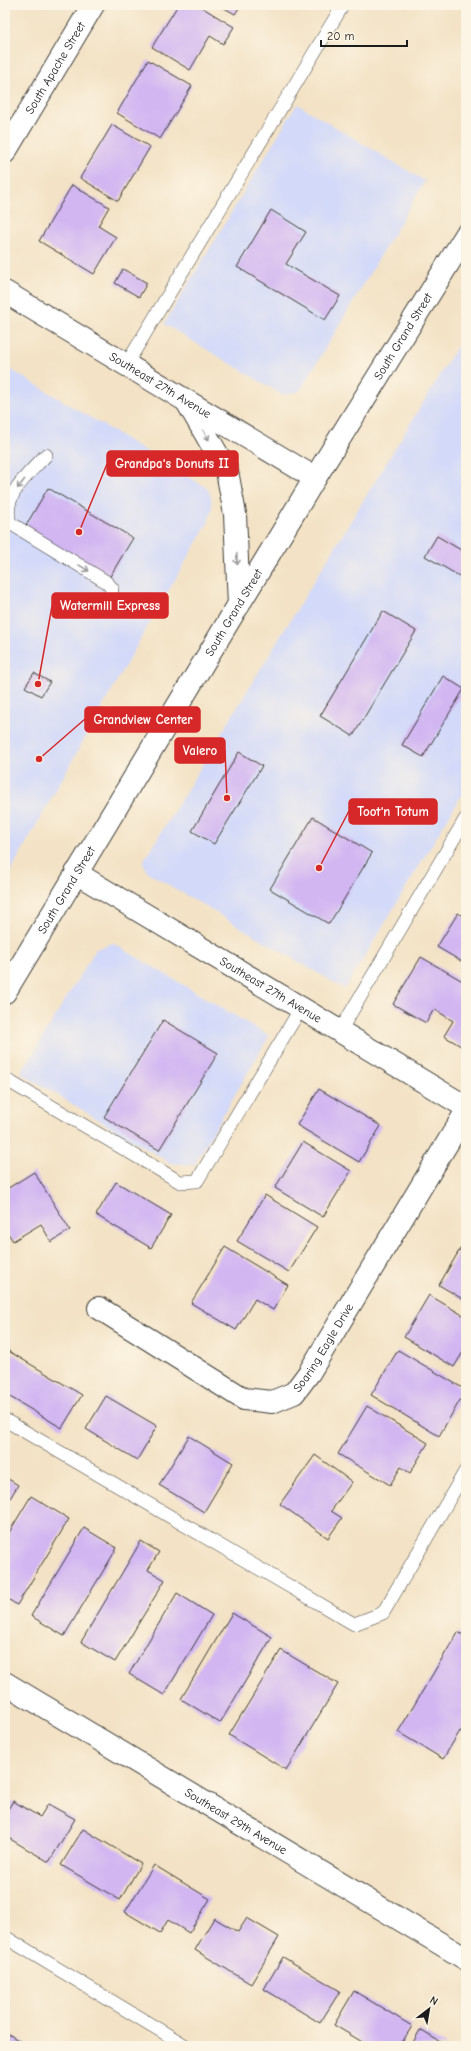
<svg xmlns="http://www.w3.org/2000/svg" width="471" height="2051" viewBox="0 0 471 2051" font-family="'Comic Neue',sans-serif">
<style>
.built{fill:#d2d9f9}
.building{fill:#d1b6f2}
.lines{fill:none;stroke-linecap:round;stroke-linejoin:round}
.service-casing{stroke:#3c3a35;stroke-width:14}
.minor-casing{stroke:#3c3a35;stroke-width:24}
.tertiary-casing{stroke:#3c3a35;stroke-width:24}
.secondary-casing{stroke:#3c3a35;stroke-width:24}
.service{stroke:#fff;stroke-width:13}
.minor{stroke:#fff;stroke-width:22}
.tertiary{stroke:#fff;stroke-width:22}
.secondary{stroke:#fff;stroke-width:22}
.oneway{stroke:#999}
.labels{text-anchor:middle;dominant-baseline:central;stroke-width:3.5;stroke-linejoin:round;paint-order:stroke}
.street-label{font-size:12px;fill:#1c1c1c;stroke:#fcf5e5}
.leader{fill:none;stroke:#d62828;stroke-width:1.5}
.callout-dot{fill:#d62828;stroke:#fcf5e5;stroke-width:1.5}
.callout{fill:#d62828;stroke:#d62828;stroke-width:1.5}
.callout-label{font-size:13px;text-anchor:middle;font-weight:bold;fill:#fff}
</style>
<rect width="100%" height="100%" fill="#fcf5e5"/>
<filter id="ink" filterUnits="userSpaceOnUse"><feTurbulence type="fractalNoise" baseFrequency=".025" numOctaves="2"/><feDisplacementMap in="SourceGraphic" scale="8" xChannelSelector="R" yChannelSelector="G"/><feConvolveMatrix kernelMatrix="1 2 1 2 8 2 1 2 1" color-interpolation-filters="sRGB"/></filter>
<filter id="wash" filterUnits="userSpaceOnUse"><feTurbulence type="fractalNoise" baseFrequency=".012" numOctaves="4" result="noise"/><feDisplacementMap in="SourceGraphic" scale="16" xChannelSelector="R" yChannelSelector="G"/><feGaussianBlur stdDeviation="0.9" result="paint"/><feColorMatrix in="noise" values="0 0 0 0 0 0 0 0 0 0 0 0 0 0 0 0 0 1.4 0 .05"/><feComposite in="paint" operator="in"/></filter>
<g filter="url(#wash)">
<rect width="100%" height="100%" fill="#f3e2c5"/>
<path class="built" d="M297,104l128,77 -125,210 -17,4 -119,-71z
M466,332v456l-121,201 -198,-117 -4,-10z
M5,366l202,122 4,8 1,13 -4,14 -67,115 -136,243z
M113,943l156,93 -75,129 -24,-2 -149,-90 75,-124z"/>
<g id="blocks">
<path class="building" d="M178,5h20l36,22 -11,17 -13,-8 -20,34 -38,-23z
M219,5h22l-6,9z
M148,60l44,26 -32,53 -43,-26z
M112,125l38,22 -32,54 -38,-23z
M72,185l37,22 -11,19 18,11 -22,37 -55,-33z
M271,210l35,22 -20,32 54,32 -15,24 -88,-53z
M123,269l24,14 -8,14 -24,-14z
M48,488l85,50 -24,40 -84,-51z
M437,536l29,17v27l-41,-24z
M383,611l33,20 -63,105 -33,-20z
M34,673l16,9 -9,14 -16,-9z
M443,676l21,13 -41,68 -21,-12z
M239,752l23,14 -48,78 -22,-13z
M313,817l59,36 -43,71 -59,-35z
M458,913l8,5v46l-29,-17z
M421,957l45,26v66l-22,-13 9,-15 -19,-12 -8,14 -33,-19z
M163,1020l55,33 -59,97 -55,-33z
M319,1089l62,37 -22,36 -62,-37z
M303,1142l48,29 -28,46 -48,-29z
M34,1172l36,58 -19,12 -10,-18 -28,17 -8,-12v-39z
M116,1182l55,33 -20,33 -55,-33z
M265,1195l52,32 -28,45 -52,-31z
M466,1239v62l-27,-16z
M225,1247l63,38 -15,25 -18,-11 -19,31 -45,-27z
M429,1295l37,22v30l-12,20 -50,-30z
M5,1349l77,46 -20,33 -57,-34z
M398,1350l68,40 -27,46 -68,-41z
M106,1396l51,30 -20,34 -51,-31z
M367,1406l61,37 -18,30 -9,-6 -11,18 -52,-31z
M189,1436l44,27 -29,49 -45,-27z
M315,1455l37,27 -21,29 11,7 -14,20 -48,-34z
M5,1477l13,8 -13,22z
M31,1496l38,23 -52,86 -12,-8v-58z
M84,1528l33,20 -53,88 -33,-20z
M141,1541l18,11 -11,18 17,10 -50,82 -34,-20z
M177,1593l35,22 -48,80 -35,-21z
M232,1613l40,24 -52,86 -39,-24z
M458,1632l8,5v97l-6,-3 -17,28 -45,-27z
M281,1650l57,34 -52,86 -57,-35z
M13,1801l27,16 8,-13 27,15 -26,43 -44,-26v-22z
M83,1829l58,35 -21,36 -59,-35z
M154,1865l56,34 -21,34 -21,-13 -8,13 -35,-21z
M214,1918l24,14 9,-14 32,19 -28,47 -56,-34z
M283,1957l57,34 -20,32 -56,-34z
M354,1991l58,35 -12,20h-31l-35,-21z
M420,2030l27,16h-36z
M5,2032l23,14h-23z"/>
</g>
</g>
<g filter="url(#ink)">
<use href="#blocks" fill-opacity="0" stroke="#3c3a35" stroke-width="1"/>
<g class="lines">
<defs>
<path id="service" d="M126,365l217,-360
M46,455c-17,19 -45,40 -36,68l95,58 7,7 -1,11
M340,1031l126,-213
M5,1079l175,103 17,-1 104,-173
M5,1420l349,204 29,-11 83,-143
M5,1937l181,109"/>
<g id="minor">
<path id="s1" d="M5,152l88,-147"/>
<path id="s2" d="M76,873l390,234"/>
<path id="s3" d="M99,1308l145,91 28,3 22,-9 15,-20 157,-261"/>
</g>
<g id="tertiary">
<path id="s4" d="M5,1683l461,276"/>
</g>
<g id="secondary">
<path id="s5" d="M5,292l310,186"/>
<path d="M187,402l40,69 8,43 4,91"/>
<path id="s6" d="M5,992l310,-514 151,-243"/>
</g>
</defs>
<use href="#service" class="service-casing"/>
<use href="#minor" class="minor-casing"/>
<use href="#tertiary" class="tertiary-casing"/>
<use href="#secondary" class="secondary-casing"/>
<use href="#service" class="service"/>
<use href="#minor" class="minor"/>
<use href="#tertiary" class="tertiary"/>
<use href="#secondary" class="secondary"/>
</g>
<defs><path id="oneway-shaft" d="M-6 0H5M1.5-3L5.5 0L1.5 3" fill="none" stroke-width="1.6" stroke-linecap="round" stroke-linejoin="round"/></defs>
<g class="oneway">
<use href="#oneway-shaft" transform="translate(206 435) rotate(60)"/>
<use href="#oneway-shaft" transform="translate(21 484) rotate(128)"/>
<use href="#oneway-shaft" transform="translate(237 559) rotate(87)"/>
<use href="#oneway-shaft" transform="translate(84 568) rotate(31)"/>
</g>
</g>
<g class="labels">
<g class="street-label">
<text stroke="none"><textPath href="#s1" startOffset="98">South Apache Street</textPath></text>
<text stroke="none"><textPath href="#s6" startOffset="767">South Grand Street</textPath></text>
<text stroke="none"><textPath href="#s5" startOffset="181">Southeast 27th Avenue</textPath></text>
<text stroke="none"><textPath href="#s6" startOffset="443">South Grand Street</textPath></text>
<text stroke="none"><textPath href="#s6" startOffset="119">South Grand Street</textPath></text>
<text stroke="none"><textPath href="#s2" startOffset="227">Southeast 27th Avenue</textPath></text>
<text stroke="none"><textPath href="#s3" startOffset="277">Soaring Eagle Drive</textPath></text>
<text stroke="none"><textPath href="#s4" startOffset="269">Southeast 29th Avenue</textPath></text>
</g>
</g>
<path class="leader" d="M79 532L107 464M38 684L52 606M39 759L85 719M227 798L225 750M319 868L349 811"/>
<g class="callout-dot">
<circle cx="79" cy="532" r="4"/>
<circle cx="38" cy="684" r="4"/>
<circle cx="39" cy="759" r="4"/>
<circle cx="227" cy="798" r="4"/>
<circle cx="319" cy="868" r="4"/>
</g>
<g class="callout">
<rect x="107" y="451" width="131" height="25" rx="4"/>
<rect x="52" y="593" width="116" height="25" rx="4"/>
<rect x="85" y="707" width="115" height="25" rx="4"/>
<rect x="175" y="738" width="50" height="25" rx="4"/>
<rect x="349" y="799" width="88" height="25" rx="4"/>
</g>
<g class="callout-label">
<text x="172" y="468">Grandpa's Donuts II</text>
<text x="110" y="610">Watermill Express</text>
<text x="143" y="724">Grandview Center</text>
<text x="200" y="755">Valero</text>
<text x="393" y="816">Toot'n Totum</text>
</g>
<rect width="471" height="2051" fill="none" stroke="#fcf5e5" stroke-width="20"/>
<g transform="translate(429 2009) rotate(31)" stroke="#fcf5e5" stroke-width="3" paint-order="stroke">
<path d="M0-3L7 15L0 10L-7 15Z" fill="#1c1c1c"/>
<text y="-6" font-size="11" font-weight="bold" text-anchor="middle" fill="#1c1c1c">N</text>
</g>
<path d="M321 40v6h86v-6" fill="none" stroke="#1c1c1c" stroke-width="2"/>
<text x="327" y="40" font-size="12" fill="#1c1c1c" stroke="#fcf5e5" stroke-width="3" paint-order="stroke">20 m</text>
</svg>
